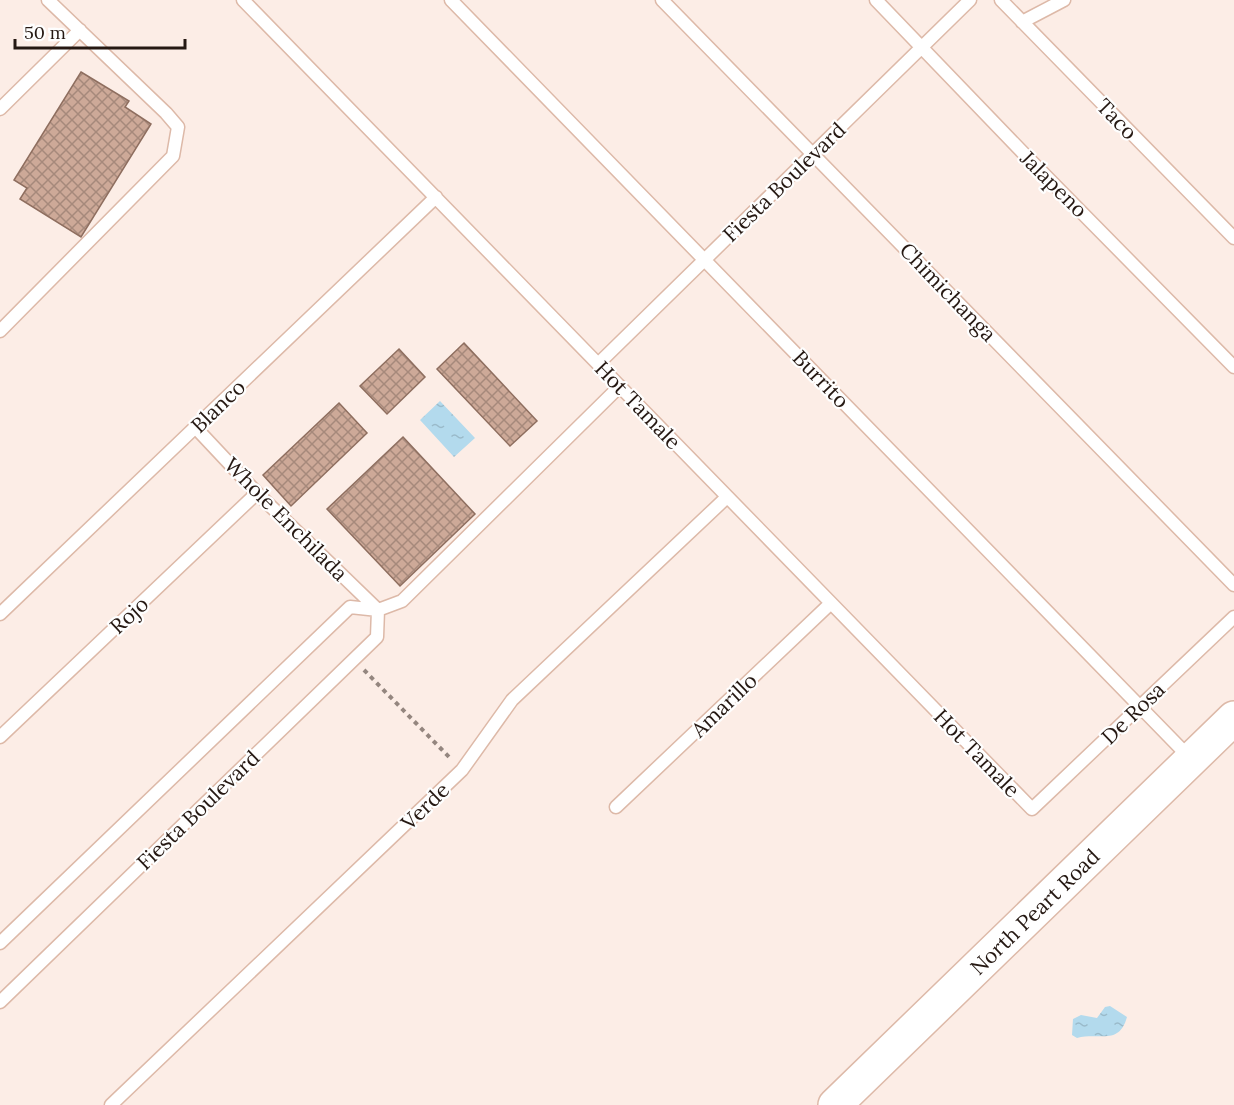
<svg xmlns="http://www.w3.org/2000/svg" width="1234" height="1105" viewBox="0 0 1234 1105" font-family="Lora,serif">
<style>
.water{fill:url(#water-ripples)}
.building{fill:url(#building-cross-hatch);stroke:#8e6e5f;stroke-width:1.5}
.lines{fill:none;stroke-linecap:round;stroke-linejoin:round}
.lane-casing{stroke:#ddb9a8;stroke-width:15}
.secondary-casing{stroke:#ddb9a8;stroke-width:36}
.path{stroke:#94867f;stroke-width:4;stroke-dasharray:4.5 4.5;stroke-linecap:butt}
.lane{stroke:#fff;stroke-width:12}
.secondary{stroke:#fff;stroke-width:33}
.labels{text-anchor:middle;dominant-baseline:central;stroke-width:4.5;stroke-linejoin:round;paint-order:stroke}
.street-label{font-size:21px;fill:#251812;stroke:#fefefe}
</style>
<defs>
<pattern id="water-ripples" width="26" height="14" patternUnits="userSpaceOnUse" patternTransform="scale(1.5)"><rect width="26" height="14" fill="#b3daed"/><path d="M2 4q2-2 4 0t4 0M15 11q2-2 4 0t4 0" fill="none" stroke="#9abaca"/></pattern>
<pattern id="building-cross-hatch" width="8" height="8" patternUnits="userSpaceOnUse" patternTransform="scale(1.5)"><rect width="8" height="8" fill="#cda998"/><path d="M0 0l8 8M0 8l8-8" fill="none" stroke="#a6897b"/></pattern>
</defs>
<rect width="100%" height="100%" fill="#fcede6"/>
<path class="water" d="M440,401l35,37 -21,19 -34,-37z
M1110,1006l17,11c-8,29 -28,15 -50,21l-5,-3 1,-16 8,-4 16,3 8,-11z"/>
<path class="building" d="M81,72l48,29 -4,6 26,17 -70,113 -61,-38 7,-11 -13,-8z
M464,343l73,78 -27,25 -73,-77z
M399,349l26,28 -38,37 -27,-28z
M339,403l28,30 -76,73 -28,-31z
M403,437l72,77 -75,72 -73,-77z"/>
<g class="lines">
<defs>
<path id="lane" d="M243,0l789,809 202,-192
M451,0l739,758
M662,0l572,585
M876,0l153,159 205,208
M1001,0l233,238
M1022,22l42,-22
M0,109l80,-79
M0,331l173,-175 5,-29 -12,-14 -118,-113
M598,364l372,-364
M195,427l62,66 121,117
M0,614l436,-417
M0,737l257,-244
M616,807l215,-204
M0,943l350,-336 28,3 24,-9 218,-215
M0,1002l377,-365 1,-27
M111,1105l351,-335 50,-70 215,-203"/>
<g id="secondary">
<path id="s1" d="M835,1105l399,-387"/>
</g>
</defs>
<use href="#lane" class="lane-casing"/>
<use href="#secondary" class="secondary-casing"/>
<path class="path" d="M364,670l87,89"/>
<use href="#lane" class="lane"/>
<use href="#secondary" class="secondary"/>
</g>
<g class="labels">
<g class="street-label">
<text transform="translate(1117 119) rotate(46)">Taco</text>
<text transform="translate(784 182) rotate(-44)">Fiesta Boulevard</text>
<text transform="translate(1054 184) rotate(45)">Jalapeno</text>
<text transform="translate(948 292) rotate(46)">Chimichanga</text>
<text transform="translate(821 379) rotate(46)">Burrito</text>
<text transform="translate(638 405) rotate(46)">Hot Tamale</text>
<text transform="translate(218 406) rotate(-44)">Blanco</text>
<text transform="translate(286 519) rotate(45)">Whole Enchilada</text>
<text transform="translate(129 615) rotate(-43)">Rojo</text>
<text transform="translate(724 705) rotate(-44)">Amarillo</text>
<text transform="translate(1133 713) rotate(-44)">De Rosa</text>
<text transform="translate(977 753) rotate(46)">Hot Tamale</text>
<text transform="translate(425 806) rotate(-44)">Verde</text>
<text transform="translate(198 810) rotate(-44)">Fiesta Boulevard</text>
<text stroke="none"><textPath href="#s1" startOffset="278">North Peart Road</textPath></text>
</g>
</g>
<path d="M15 39v9h170v-9" fill="none" stroke="#251812" stroke-width="3"/>
<text x="24" y="39" font-size="18" fill="#251812" stroke="#fefefe" stroke-width="4.5" paint-order="stroke">50 m</text>
</svg>
